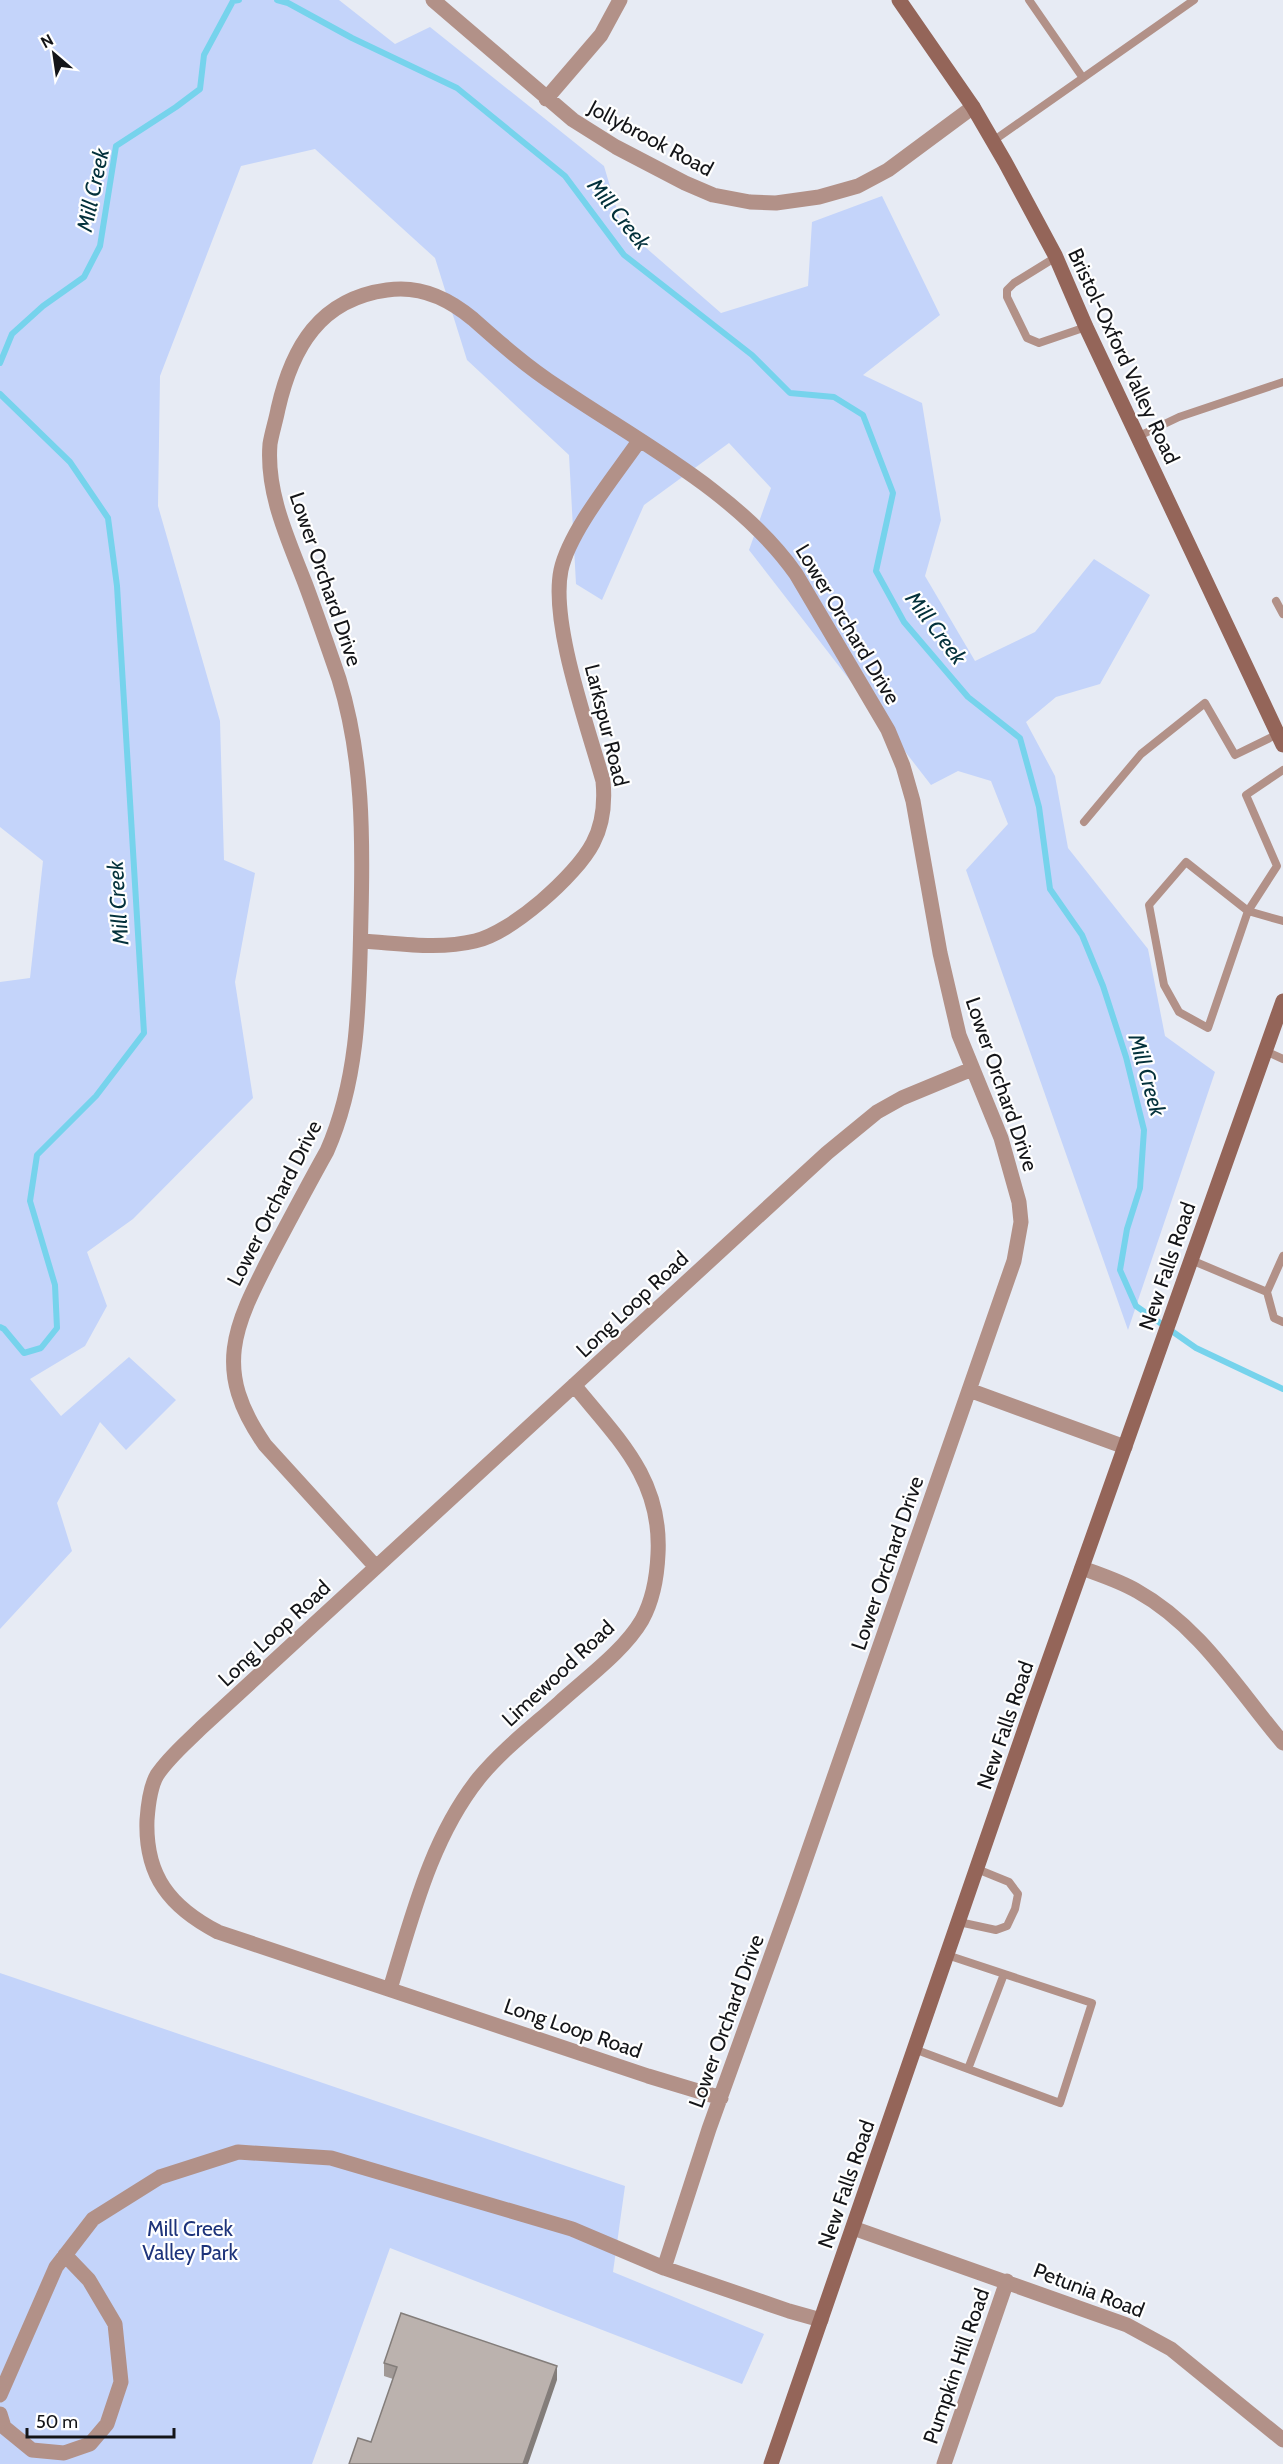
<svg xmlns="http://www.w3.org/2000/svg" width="1283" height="2464" viewBox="0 0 1283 2464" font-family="Cabin,sans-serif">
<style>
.green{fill:#c4d4fa}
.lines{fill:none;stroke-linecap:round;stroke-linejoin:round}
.stream{stroke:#76d3ec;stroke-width:6}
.service{stroke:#b29188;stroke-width:8}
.minor{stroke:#b29188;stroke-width:15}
.secondary{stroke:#946559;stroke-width:15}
.wall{fill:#a19996}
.shaded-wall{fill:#837d7a}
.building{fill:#bbb2ae;stroke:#837d7a;stroke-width:1.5}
.labels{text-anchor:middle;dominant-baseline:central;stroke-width:4.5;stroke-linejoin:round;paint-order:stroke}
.street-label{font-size:21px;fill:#141518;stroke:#fff}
.park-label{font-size:21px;fill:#1e347b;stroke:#fff}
.water-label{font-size:22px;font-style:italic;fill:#03313b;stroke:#fff}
</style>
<rect width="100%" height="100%" fill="#e7ebf4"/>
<path class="green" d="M0,0h339l56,44 35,-17 174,139 18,61 99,86 87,-27 4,-64 70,-26 58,119 -77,60 59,28 19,117 -16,56 50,85 60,-29 59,-73 56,36 -50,89 -44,13 -30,25 29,54 13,72 80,101 17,87 50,36 -87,258 -162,-460 42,-46 -17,-43 -33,-10 -27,14 -182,-235 22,-62 -42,-45 -85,62 -42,95 -26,-16 -7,-129 -102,-95 -32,-102 -120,-109 -74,17 -81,210 -2,130 62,215 4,139 31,13 -20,109 18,116 -120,121 -46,33 20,54 -22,40 -55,33 31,37 68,-59 47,43 -50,50 -26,-28 -43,81 15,48 -72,78v-647l30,-4 13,-117 -43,-34z
M0,1973l625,213 -12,86 151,62 -22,50 -352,-136 -78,216h-312z"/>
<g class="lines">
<path class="stream" d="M277,0l11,3 64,35 105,50 108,88 59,79 128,100 38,38 44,4 29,18 30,78 -17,78 28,51 64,75 52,41 19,69 11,82 32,46 21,51 23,71 18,73 -4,58 -13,41 -7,41 16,36 60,42 87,41
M0,363l12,-29 31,-28 41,-29 16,-31 16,-100 60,-39 24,-18 4,-34 29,-54 6,-1
M0,394l70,68 38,56 9,68 27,447 -48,63 -59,59 -7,46 25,84 2,43 -16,20 -17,5 -20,-24 -4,-2"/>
<path class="service" d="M1029,0l54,78
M993,141l201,-141
M1056,257l-42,26 -7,7v7l20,41 12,5 47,-16
M1137,437l42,-20 104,-35
M1276,601l7,13
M1283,770l-37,25 31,71 -29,45 -40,117 -29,-16 -15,-27 -15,-80 37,-43 62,49 35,10
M1084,822l57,-68 64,-51 30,52 43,-21
M1265,1051l18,8
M1191,1260l76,32 16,-36
M1267,1292l7,26 9,4
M959,1922l37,8 11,-4 8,-17 3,-15 -9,-12 -32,-13
M914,2049l146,54 32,-100 -145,-48
M968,2069l36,-95"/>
<path class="minor" d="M433,0l140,120 43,27 69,36 28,12 37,7 26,1 43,-6 39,-11 30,-16 85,-63
M546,99l55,-64 19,-35
M361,941c37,2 77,9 114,0 36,-8 101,-65 118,-98 10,-19 12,-41 10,-62 -15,-54 -53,-158 -42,-211 9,-40 54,-94 78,-129
M969,1390l156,57
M376,1567l-111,-122c-53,-76 -31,-118 7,-192 18,-34 36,-68 55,-102 33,-75 32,-154 34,-235 2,-80 2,-159 -22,-237 -11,-32 -22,-64 -34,-96 -17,-44 -39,-90 -35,-139 2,-12 6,-24 8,-35 14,-62 42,-110 109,-119 32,-5 61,8 86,29 27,24 54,48 85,68 81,55 181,106 238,187l92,156 15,36 10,35 27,152 19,82 42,103 18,64 2,20 -7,39 -223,640 -82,228 -45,139
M1082,1568c19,7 38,13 55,23 63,35 101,99 146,152
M390,1989c22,-72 41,-151 89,-211 23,-28 53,-51 80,-75 26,-24 65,-52 83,-83 11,-20 15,-43 16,-66 4,-75 -40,-115 -84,-169
M721,2098l-73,-22 -430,-144c-48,-25 -73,-56 -71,-112 1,-14 3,-33 10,-45 12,-18 29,-32 44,-47l626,-575 50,-41 25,-14 70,-29
M853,2228l274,97 44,24 112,91
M0,2395l56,-128 37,-48 67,-42 78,-25 93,6 241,71 92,39 125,43 32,9
M0,2414l4,13 28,23 32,3 26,-9 17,-20 14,-42 -6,-58 -26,-44 -24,-25
M944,2464l63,-183"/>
<path class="secondary" d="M899,0l74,107 32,55 50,93 31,72 197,418
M771,2464l260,-753 252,-710"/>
</g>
<path class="wall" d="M384,2363l173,17 -164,-1 -9,-3z"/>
<path class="shaded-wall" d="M557,2366v14l-29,84h-5z"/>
<path class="building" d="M401,2313l156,53 -34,98h-174l9,-26 13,4 26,-75 -13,-4z"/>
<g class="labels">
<g class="street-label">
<text transform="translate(651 138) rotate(28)">Jollybrook Road</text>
<text transform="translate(1124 356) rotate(65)">Bristol-Oxford Valley Road</text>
<text transform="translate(326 579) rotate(71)">Lower Orchard Drive</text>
<text transform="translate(848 624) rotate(59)">Lower Orchard Drive</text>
<text transform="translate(607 725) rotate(76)">Larkspur Road</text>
<text transform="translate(1002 1084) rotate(71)">Lower Orchard Drive</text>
<text transform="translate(274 1203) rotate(-63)">Lower Orchard Drive</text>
<text transform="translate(1167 1266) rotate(-71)">New Falls Road</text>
<text transform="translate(632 1304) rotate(-43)">Long Loop Road</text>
<text transform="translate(887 1563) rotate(-71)">Lower Orchard Drive</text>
<text transform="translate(274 1633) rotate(-43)">Long Loop Road</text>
<text transform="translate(558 1673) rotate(-43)">Limewood Road</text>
<text transform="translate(1005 1725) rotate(-71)">New Falls Road</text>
<text transform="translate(726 2021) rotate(-70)">Lower Orchard Drive</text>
<text transform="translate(573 2028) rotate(19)">Long Loop Road</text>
<text transform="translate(846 2184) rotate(-71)">New Falls Road</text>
<text transform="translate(1089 2290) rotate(21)">Petunia Road</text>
<text transform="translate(956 2366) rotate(-71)">Pumpkin Hill Road</text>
</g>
<g class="park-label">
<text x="190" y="2228">Mill Creek<tspan x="190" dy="24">Valley Park</tspan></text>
</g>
<g class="water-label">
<text transform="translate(93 190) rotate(-78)">Mill Creek</text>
<text transform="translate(619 214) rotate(51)">Mill Creek</text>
<text transform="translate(936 628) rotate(53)">Mill Creek</text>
<text transform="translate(118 903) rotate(-94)">Mill Creek</text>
<text transform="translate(1147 1075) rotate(74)">Mill Creek</text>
</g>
</g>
<g transform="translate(54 54) rotate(331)" stroke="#ffffff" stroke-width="4.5" paint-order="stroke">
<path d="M0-4.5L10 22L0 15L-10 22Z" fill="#141518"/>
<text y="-9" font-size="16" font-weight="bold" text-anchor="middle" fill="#141518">N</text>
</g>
<path d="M27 2428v9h147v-9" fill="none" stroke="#141518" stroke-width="3"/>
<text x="36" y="2428" font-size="18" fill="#141518" stroke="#ffffff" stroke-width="4.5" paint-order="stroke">50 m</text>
</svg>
